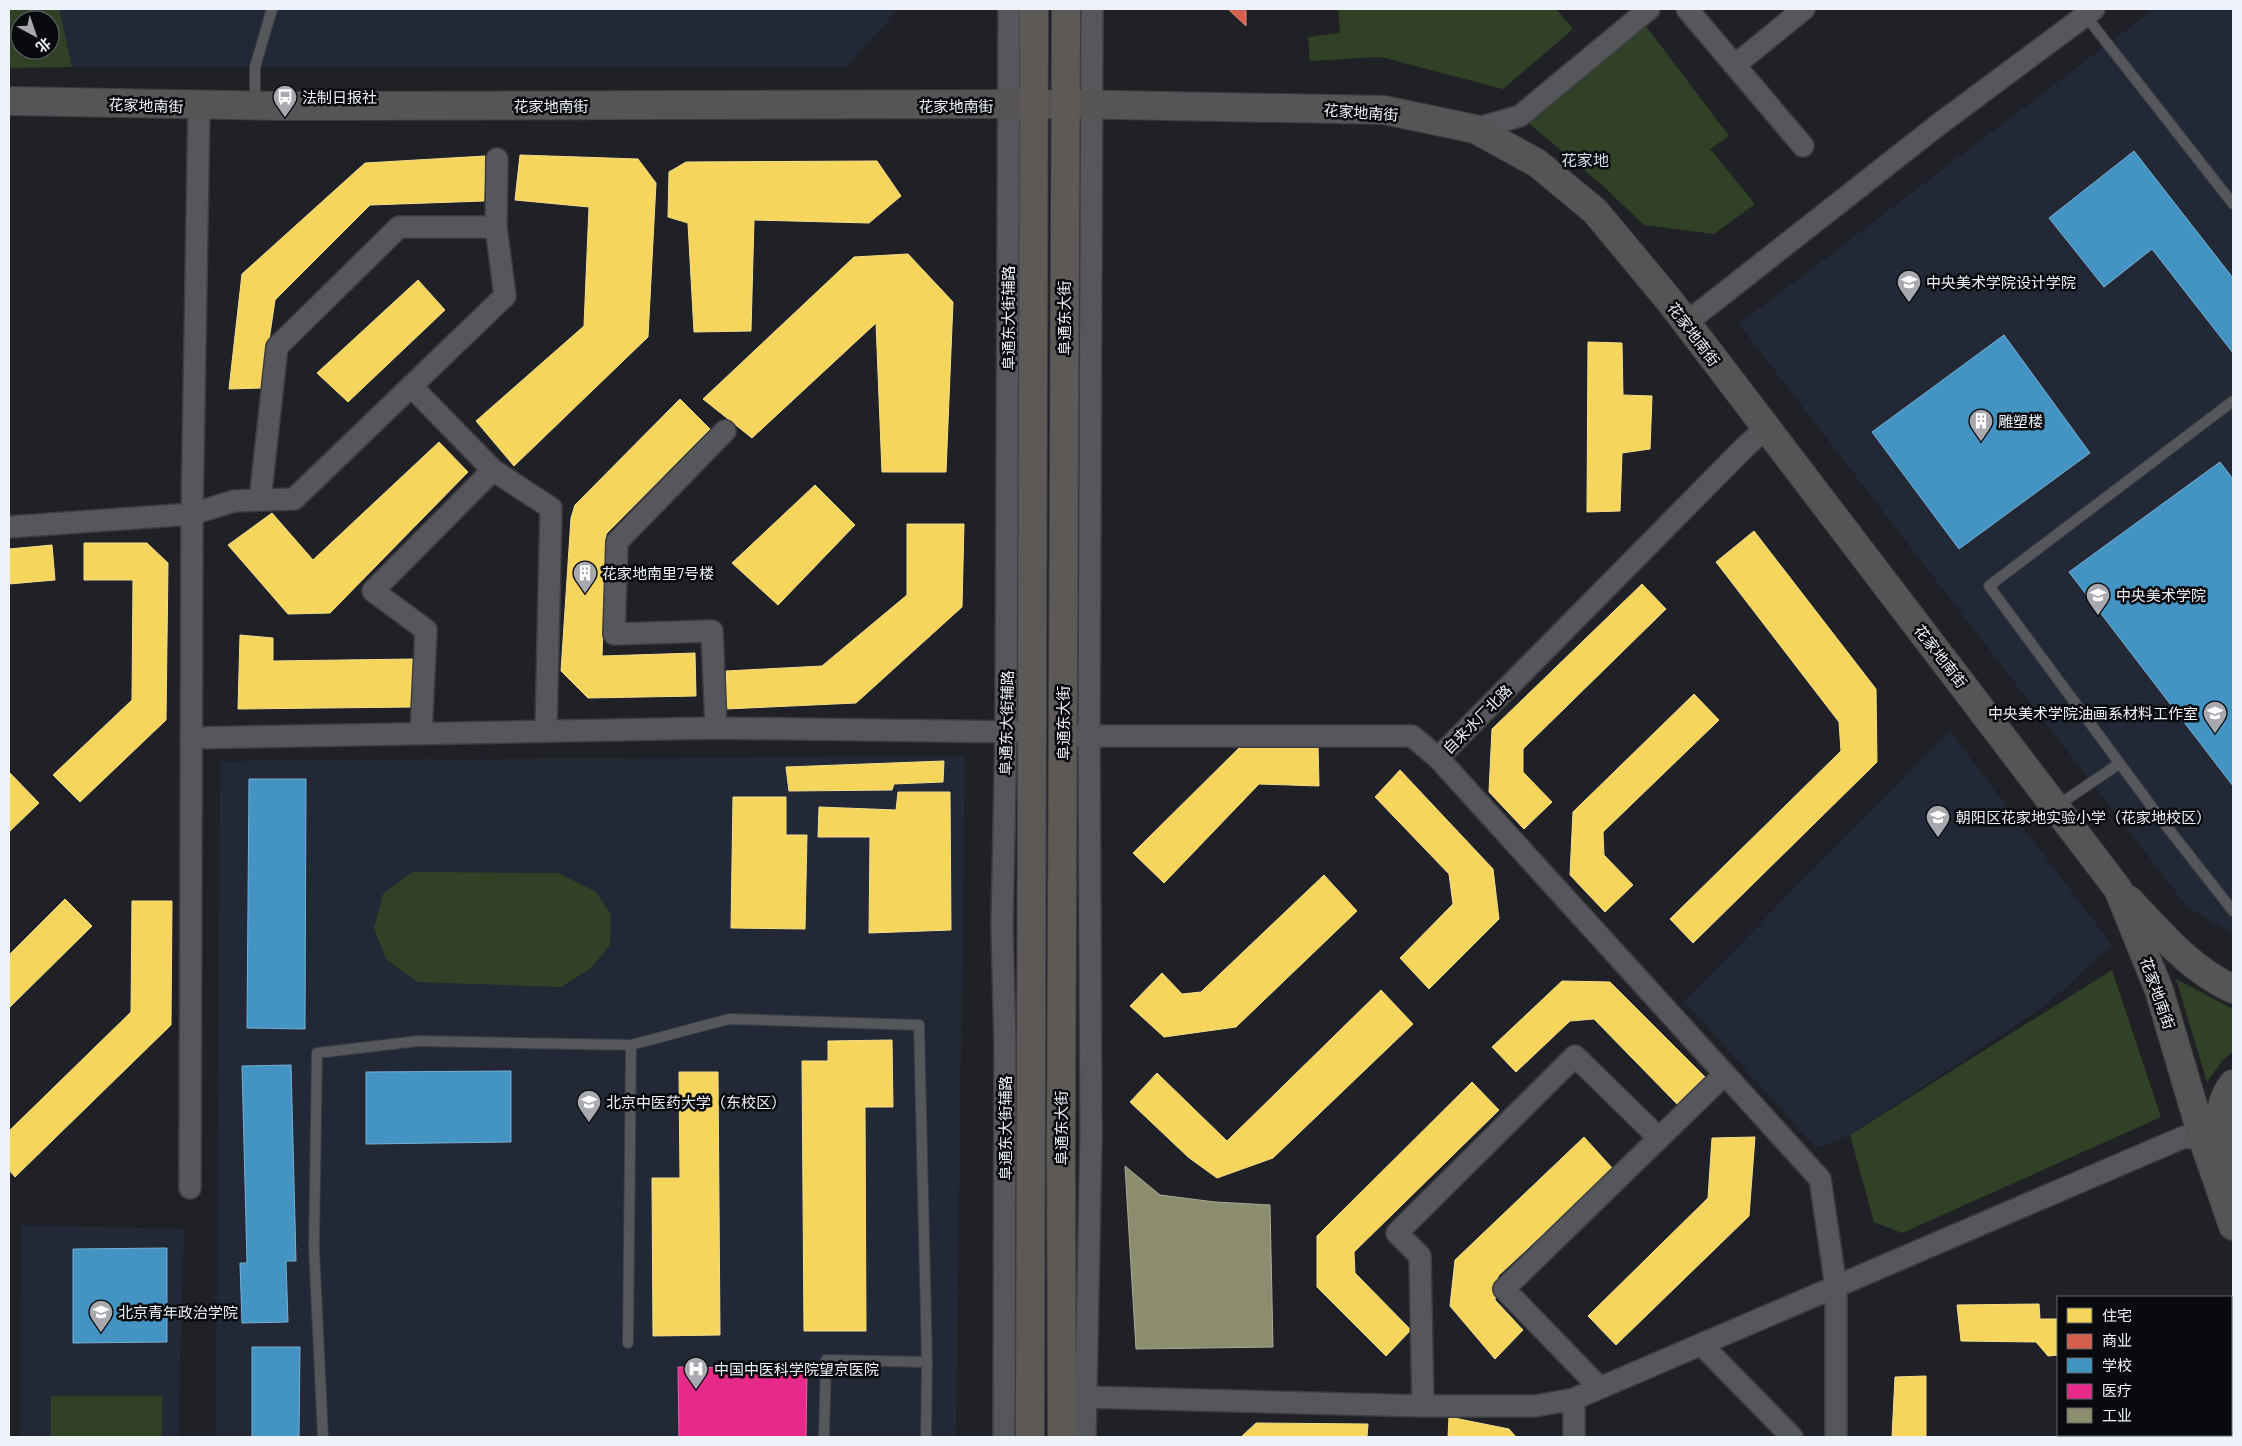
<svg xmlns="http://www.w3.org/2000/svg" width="2242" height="1446" viewBox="0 0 2242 1446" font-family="Barlow,'Noto Sans SC',sans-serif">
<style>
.built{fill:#222836}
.green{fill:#314125;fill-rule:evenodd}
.homes{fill:#f6d55c;stroke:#f4de8b}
.shops{fill:#d6604d;stroke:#de8c81}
.schools{fill:#4393c3;stroke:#77b0d3}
.health{fill:#e7298a;stroke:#e965ab}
.industry{fill:#8c8c6e;stroke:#aaab98}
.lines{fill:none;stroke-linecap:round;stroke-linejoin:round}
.lane-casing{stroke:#3b3d41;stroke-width:12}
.street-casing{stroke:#3b3d41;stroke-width:24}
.secondary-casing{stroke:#3b3d41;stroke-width:30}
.primary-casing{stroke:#3b3d41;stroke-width:30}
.lane{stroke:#56575b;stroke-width:10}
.street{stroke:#56575b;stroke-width:21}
.secondary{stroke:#565455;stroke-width:28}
.primary{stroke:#5d5956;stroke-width:28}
.labels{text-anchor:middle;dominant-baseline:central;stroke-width:5;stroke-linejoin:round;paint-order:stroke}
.poi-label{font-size:15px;fill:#eff2f9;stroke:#080a0e;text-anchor:start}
.street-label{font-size:15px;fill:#eff2f9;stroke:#080a0e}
.neighbourhood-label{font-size:16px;fill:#d7ddeb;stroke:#080a0e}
</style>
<rect width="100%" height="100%" fill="#202126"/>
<path class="built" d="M59,9h839l-51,58h-775z
M2154,9h79v924l-45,-25 -449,-584z
M1950,731l162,214 -67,61 -195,129 -34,13 -132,-147z
M965,756l-9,681h-740l4,-676z
M21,1225l163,4 -6,208h-158z"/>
<path class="green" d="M9,9h50l13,58 -63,1zM20,20h30v30h-30z
M1338,9h218l17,20 -70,60 -122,-32 -71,4 -2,-24 32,-4z
M1639,17l90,119 -19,13 45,55 -41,30 -70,-9 -43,-41 -81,-68z
M412,872l146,1 38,19 15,23 -1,30 -19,23 -30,19 -144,-5 -31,-23 -12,-31 9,-34z
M2112,970l49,147 -259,116 -28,-11 -24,-87z
M2176,979l57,30v42l-11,10 -15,21z
M51,1396h111v41h-111z"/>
<path class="homes" d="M520,155l118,4 18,24 -8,154 -134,129 -38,-45 108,-95 5,-119 -74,-7z
M485,156l-1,45 -114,4 -95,95 -13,88 -33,1 13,-115 123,-111z
M877,161l24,35 -32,27 -115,-3 -3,111 -57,1 -6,-109 -20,-6 1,-45 17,-10z
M908,254l45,48 -7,170h-64l-6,-149 -124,115 -49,-39 151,-142z
M418,280l27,30 -97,92 -31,-29z
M1588,342l34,1 1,52 29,1 -2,53 -28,4 -2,58 -33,1z
M680,399l30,30 -104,105 -4,122 93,-3 1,43 -108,2 -27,-27 10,-153 4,-13z
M439,442l29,30 -138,141 -42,1 -60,-69 44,-32 41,47z
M815,485l40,40 -77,80 -46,-42z
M907,524h57l-2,83 -106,96 -130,6v-38l96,-5 85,-71z
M1754,531l122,158 1,73 -184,181 -23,-24 171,-168 -2,-29 -123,-160z
M84,543h63l21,20 -2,157 -86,82 -27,-27 79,-75 1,-120h-49z
M52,545l3,35 -46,4v-35z
M1642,584l24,25 -143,140v23l29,30 -28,27 -35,-37 3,-63z
M240,635l33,3v23l140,-2v48l-175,2z
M1694,694l25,26 -116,112 1,23 29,30 -28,27 -35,-37 3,-63z
M1318,746l1,40 -60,-2 -95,99 -31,-30 107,-106z
M944,761l-1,21 -49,2 -2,6 -103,1 -3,-24z
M1400,770l93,99 6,50 -70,70 -29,-31 53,-54 -4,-30 -74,-77z
M9,772l30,31 -30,29z
M898,792h52l1,138 -82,3 1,-96h-52l1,-30 77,3z
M733,797h53v38h21l-2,94 -74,-1z
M1324,875l33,36 -121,116 -72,10 -34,-31 32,-33 20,21 19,-2z
M65,899l27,27 -83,82v-53z
M132,901h40l-1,124 -156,152 -6,-7v-39l122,-119z
M1562,981l48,1 95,95 -28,27 -83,-85 -24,2 -54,51 -24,-25z
M1381,990l32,34 -140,134 -56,20 -29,-21 -58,-55 27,-29 70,68z
M892,1040l1,67h-28l1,224h-62l-2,-270h26v-20z
M679,1072h39l2,263 -67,1 -1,-158h28z
M1472,1082l27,28 -145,142 1,21 56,57 -25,26 -69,-69v-51z
M1584,1137l29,32 -115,107 -3,24 28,30 -28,29 -45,-53 5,-46z
M1755,1137l-6,79 -133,129 -28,-29 120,-118 4,-60z
M2039,1304l1,15h18v36l-10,1 -12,-14 -75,-1 -4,-36z
M1926,1376v61h-34l3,-60z
M1449,1417l60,12 7,8h-68z
M1256,1423l112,1 -1,13h-126z
M2178,1435h42v2h-42z"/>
<path class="shops" d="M1228,9h18v17z"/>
<path class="schools" d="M2134,151l99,127v75l-81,-104 -48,38 -55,-69z
M2004,335l86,118 -131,96 -87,-117z
M2220,462l13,17v307l-164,-214z
M249,779h57l-1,250 -58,-1z
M291,1065l5,196h-10l2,61 -46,1 -2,-60h7l-5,-197z
M511,1071v71l-145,2v-72z
M167,1248v94l-94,1v-94z
M252,1347h48l-1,90h-47z"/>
<path class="health" d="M678,1367l129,2 -1,68h-127z"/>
<path class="industry" d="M1125,1166l35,29 55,7 55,3 3,142 -137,2z"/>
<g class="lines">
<defs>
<path id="lane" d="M2085,15l148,189
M255,105v-38l17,-58
M2233,401l-244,185 171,232 73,93
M2057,806l63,-43
M628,1343l3,-298
M323,1437l-9,-189 3,-195 101,-12 213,4 98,-26 190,6 8,337 -1,75
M824,1437l2,-77 101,2"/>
<path id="street" d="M1687,9l116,137
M1735,65l69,-56
M1475,129l45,-13 129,-107
M1686,323l252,-198 156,-116
M411,386l82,84 58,38 -5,223
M260,500l17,-153 122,-120h97
M9,527l183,-13 42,-13 60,-2 211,-203 -9,-69 1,-68
M716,728l-4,-97 -98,3 3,-92 108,-111
M421,734l5,-104 -53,-39 120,-121
M1075,736h337l26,22 307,-311 21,-19
M191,738l525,-10 303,4
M1438,758l382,421 16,108v150
M190,1188l2,-674 7,-408
M1702,1345l90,92
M1600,1388l-96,-99 220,-214
M1072,1399l13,-2 338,9h112l39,-7 610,-262 19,2 13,5
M1574,1399v38
M1423,1406l-3,-150 -23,-23 178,-177 84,82
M1004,1437l1,-393 -3,-117 4,-195 3,-723
M1085,1437l6,-301 -2,-399 3,-728"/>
<path id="secondary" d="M9,101l277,5 779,-2 319,6 91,19 62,34 58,48 74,89 449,589 41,101 44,149 30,87
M2129,900c32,34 61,69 104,89
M2230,1165c-12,-25 -15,-58 3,-81"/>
<path id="primary" d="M1030,1437l4,-1428
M1062,1437l-1,-288 5,-1140"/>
</defs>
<use href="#lane" class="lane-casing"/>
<use href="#street" class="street-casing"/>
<use href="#secondary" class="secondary-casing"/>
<use href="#primary" class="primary-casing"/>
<use href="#lane" class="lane"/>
<use href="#street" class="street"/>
<use href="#secondary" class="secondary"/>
<use href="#primary" class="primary"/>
</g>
<defs>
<symbol id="bus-pin" viewBox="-11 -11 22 30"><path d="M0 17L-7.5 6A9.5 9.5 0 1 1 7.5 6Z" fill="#a7a9af" stroke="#080a0e"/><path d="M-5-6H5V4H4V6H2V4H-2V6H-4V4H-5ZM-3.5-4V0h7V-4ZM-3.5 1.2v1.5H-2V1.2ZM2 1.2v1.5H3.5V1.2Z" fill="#fff"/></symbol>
<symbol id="university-pin" viewBox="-11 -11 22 30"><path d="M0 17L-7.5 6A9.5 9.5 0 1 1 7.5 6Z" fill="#a7a9af" stroke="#080a0e"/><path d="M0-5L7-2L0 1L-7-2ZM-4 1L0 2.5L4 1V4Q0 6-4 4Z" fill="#fff"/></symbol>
<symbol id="building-pin" viewBox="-11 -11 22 30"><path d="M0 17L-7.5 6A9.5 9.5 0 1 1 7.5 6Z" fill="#a7a9af" stroke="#080a0e"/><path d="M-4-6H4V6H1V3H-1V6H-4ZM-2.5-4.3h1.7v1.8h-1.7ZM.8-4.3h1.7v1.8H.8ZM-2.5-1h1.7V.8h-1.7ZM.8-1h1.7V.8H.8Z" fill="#fff"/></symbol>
<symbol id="school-pin" viewBox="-11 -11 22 30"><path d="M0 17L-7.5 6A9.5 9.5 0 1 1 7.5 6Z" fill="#a7a9af" stroke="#080a0e"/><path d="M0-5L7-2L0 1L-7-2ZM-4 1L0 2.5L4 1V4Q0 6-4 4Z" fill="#fff"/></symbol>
<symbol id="hospital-pin" viewBox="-11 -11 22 30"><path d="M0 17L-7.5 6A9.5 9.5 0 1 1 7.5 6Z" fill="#a7a9af" stroke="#080a0e"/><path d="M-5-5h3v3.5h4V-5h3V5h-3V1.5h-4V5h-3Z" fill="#fff"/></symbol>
</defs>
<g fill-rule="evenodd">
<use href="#bus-pin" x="271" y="83" width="28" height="38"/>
<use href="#university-pin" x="1895" y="268" width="28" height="38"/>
<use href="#building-pin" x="1967" y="407" width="28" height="38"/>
<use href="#building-pin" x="571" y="559" width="28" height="38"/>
<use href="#university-pin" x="2084" y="581" width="28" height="38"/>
<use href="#school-pin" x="2201" y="699" width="28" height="38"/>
<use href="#school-pin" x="1924" y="803" width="28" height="38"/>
<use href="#university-pin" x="575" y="1088" width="28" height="38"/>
<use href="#university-pin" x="87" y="1298" width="28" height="38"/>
<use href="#hospital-pin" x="682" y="1355" width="28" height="38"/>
</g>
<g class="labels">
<g class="poi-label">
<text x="302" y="97">法制日报社</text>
<text x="1926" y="282">中央美术学院设计学院</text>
<text x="1998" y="421">雕塑楼</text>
<text x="602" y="573">花家地南里7号楼</text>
<text x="2116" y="595">中央美术学院</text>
<text x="2198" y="713" text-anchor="end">中央美术学院油画系材料工作室</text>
<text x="1956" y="817">朝阳区花家地实验小学（花家地校区）</text>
<text x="606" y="1102">北京中医药大学（东校区）</text>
<text x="118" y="1312">北京青年政治学院</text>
<text x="714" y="1369">中国中医科学院望京医院</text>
</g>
<g class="street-label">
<text transform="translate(146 105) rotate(2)">花家地南街</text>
<text x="551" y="106">花家地南街</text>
<text x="956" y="106">花家地南街</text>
<text transform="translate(1361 112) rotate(4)">花家地南街</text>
<text transform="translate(1008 318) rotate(-90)">阜通东大街辅路</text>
<text transform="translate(1064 318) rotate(-90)">阜通东大街</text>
<text transform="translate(1694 334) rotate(53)">花家地南街</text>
<text transform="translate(1941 656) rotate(52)">花家地南街</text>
<text transform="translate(1477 719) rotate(-45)">自来水厂北路</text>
<text transform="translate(1006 723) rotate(-89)">阜通东大街辅路</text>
<text transform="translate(1063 723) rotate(-90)">阜通东大街</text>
<text transform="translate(2158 993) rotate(71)">花家地南街</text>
<text transform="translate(1005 1128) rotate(-90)">阜通东大街辅路</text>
<text transform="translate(1061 1128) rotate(-90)">阜通东大街</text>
</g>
<g class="neighbourhood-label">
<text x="1585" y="159">花家地</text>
</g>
</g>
<rect width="2242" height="1446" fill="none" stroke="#eff2f9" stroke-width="20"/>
<rect x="2057" y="1296" width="175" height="140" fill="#080a0e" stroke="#64676c"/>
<rect x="2067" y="1308" width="25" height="15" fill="#f6d55c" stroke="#64676c"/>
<text x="2102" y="1321" font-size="15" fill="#eff2f9">住宅</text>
<rect x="2067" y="1334" width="25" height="15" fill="#d6604d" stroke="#64676c"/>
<text x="2102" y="1346" font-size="15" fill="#eff2f9">商业</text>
<rect x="2067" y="1358" width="25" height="15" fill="#4393c3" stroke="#64676c"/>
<text x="2102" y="1371" font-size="15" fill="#eff2f9">学校</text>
<rect x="2067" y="1384" width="25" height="15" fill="#e7298a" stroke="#64676c"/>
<text x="2102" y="1396" font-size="15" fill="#eff2f9">医疗</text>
<rect x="2067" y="1408" width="25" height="15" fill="#8c8c6e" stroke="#64676c"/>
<text x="2102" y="1421" font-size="15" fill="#eff2f9">工业</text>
<g transform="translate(35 35) rotate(140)"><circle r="24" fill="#080a0e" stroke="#64676c"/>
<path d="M0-4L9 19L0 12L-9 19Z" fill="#a7a9af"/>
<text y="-8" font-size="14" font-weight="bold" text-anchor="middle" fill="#eff2f9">北</text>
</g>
</svg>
